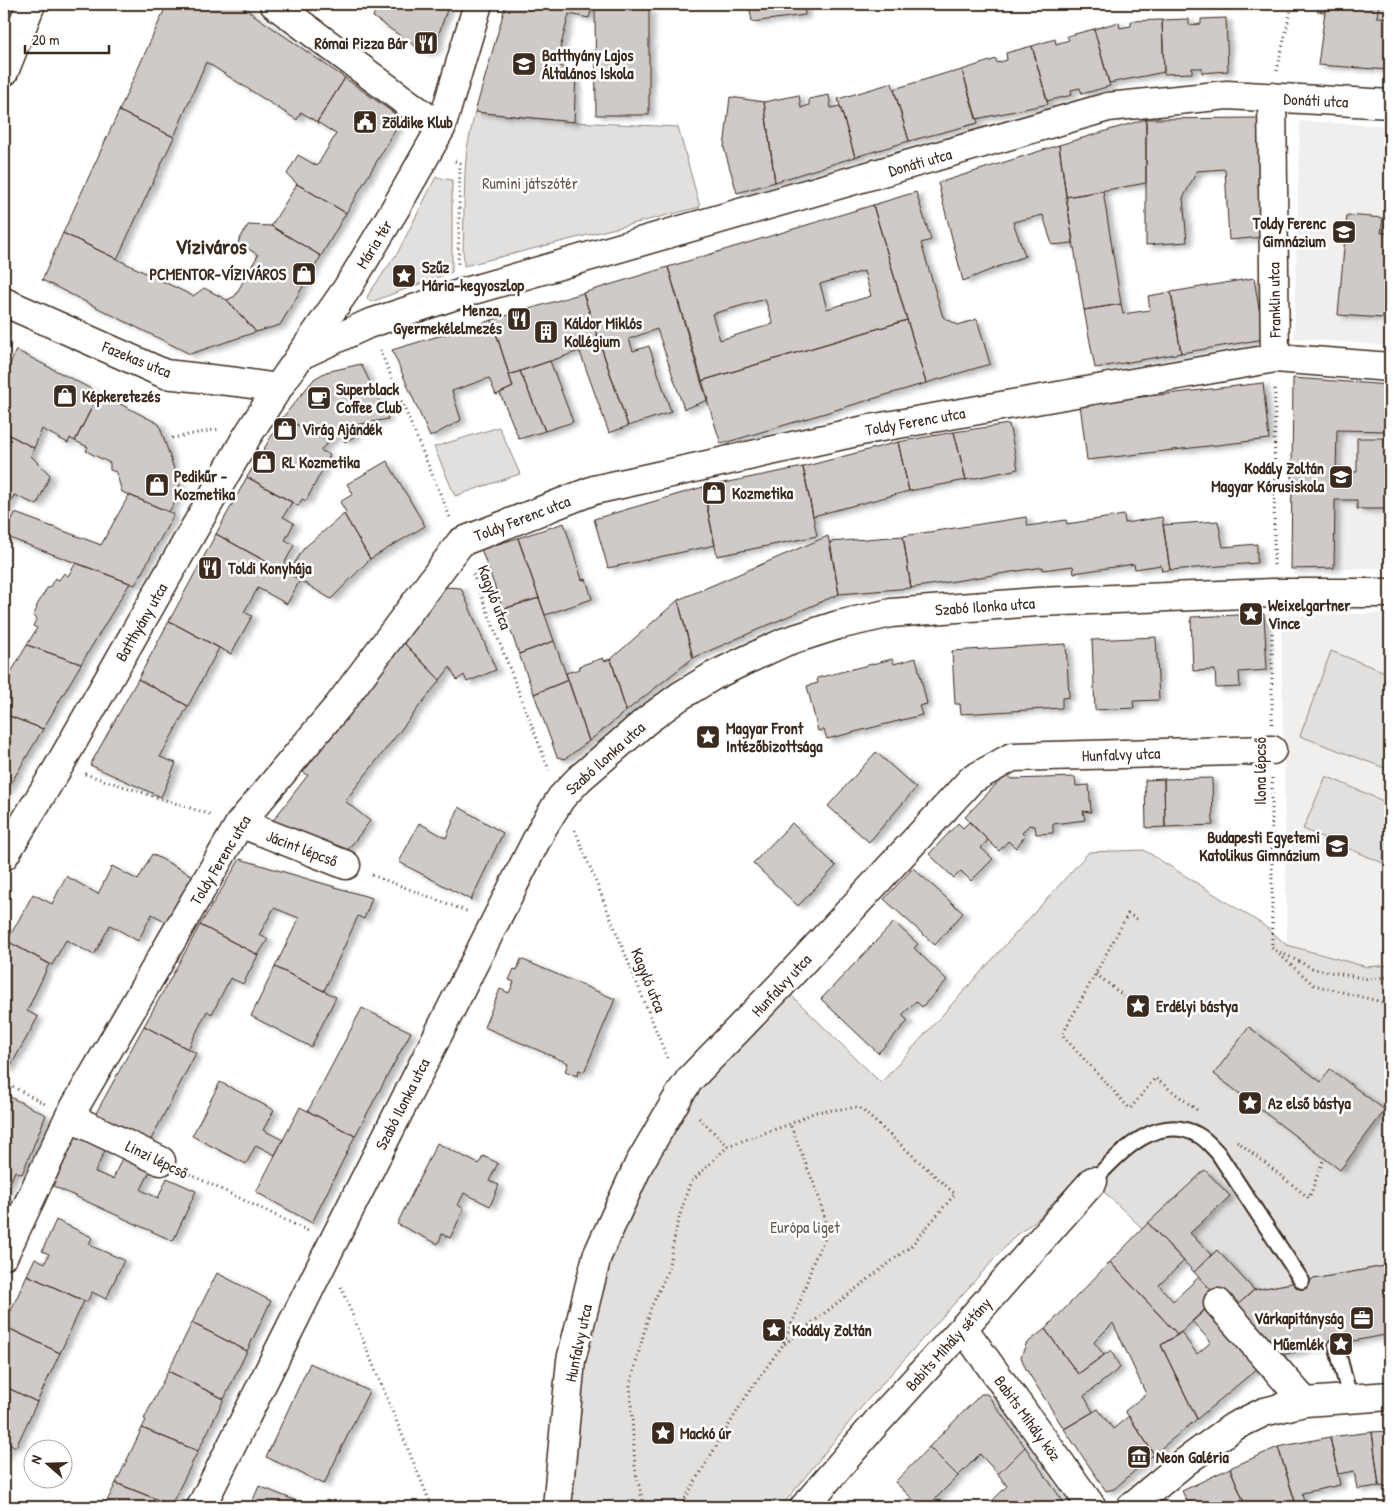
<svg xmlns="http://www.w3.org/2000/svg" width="1394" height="1511" viewBox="0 0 1394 1511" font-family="'Patrick Hand',sans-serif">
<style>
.built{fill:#f1efee}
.green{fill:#e2e0de;stroke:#8e857e}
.building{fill:#cfcac7;stroke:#3b2a1e;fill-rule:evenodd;filter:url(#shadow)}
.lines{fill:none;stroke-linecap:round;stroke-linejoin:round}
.service-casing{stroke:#3b2a1e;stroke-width:18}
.minor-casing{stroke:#3b2a1e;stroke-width:31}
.tertiary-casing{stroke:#3b2a1e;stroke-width:31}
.path{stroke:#3b2a1e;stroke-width:3;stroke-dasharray:1 4;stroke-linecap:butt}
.service{stroke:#fff;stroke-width:14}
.minor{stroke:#fff;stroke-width:28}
.tertiary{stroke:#fff;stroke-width:28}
.labels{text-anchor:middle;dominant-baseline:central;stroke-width:5;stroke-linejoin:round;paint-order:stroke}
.poi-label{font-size:16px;font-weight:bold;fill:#3b2a1e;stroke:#fff;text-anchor:start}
.street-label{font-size:16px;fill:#3b2a1e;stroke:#fff}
.park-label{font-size:16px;fill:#65584e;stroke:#fff}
.district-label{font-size:21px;font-weight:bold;fill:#3b2a1e;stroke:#fff}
</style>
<defs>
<filter id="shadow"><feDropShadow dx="5.5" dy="3" stdDeviation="2.5" flood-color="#0004"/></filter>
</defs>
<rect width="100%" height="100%" fill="#fff"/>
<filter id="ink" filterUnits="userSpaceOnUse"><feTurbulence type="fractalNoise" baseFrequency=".02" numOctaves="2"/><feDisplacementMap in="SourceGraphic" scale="10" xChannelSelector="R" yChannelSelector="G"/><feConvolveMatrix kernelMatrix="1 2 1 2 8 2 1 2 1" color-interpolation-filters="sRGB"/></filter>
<g filter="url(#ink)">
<path class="built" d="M1300,121l90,5v220l-96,-8z
M1293,378l97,7v183l-99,1z
M1390,613v352l-23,2 -80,-22 -6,-329z"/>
<path class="green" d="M475,112l99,10 104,5 22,80 -236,59 -1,-16 2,-79 2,-23z
M436,177l16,3v92l-81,30 -4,-3 1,-4 30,-43z
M499,427l21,47 -65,22 -21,-49z
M1331,651l59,23v96l-90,-34z
M1326,776l64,28v62l-87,-37z
M1144,850l118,74 25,21 80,22 23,-2v300l-136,25 -37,-40 -6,5 -21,-22 39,-37 -24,-26 -62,59 -61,-58 -44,48 -23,17 -151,168 -83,103h-216l17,-147 30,-102 53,-118 37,-52 89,-93 90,88 208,-231z"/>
<path class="building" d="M167,4h71l107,74 -28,44 -16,-10 -4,8 -91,-58 -32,75 -55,-26z
M377,4h72l-10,29 -2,14 -6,5h-7l-51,-35z
M506,4h87l-4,14 -20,-4 -12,46 5,8 14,3 -2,51 -99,-10z
M749,4h55l1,11 -53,7z
M1318,4h8l-1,8 -8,-1z
M1326,4h53l-2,13 13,1v52l-72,-5z
M595,9h54v106h-53z
M1226,18l2,53 -26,2v-5h-10v5l-28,1 -2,-54 27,-1v6l12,-1v-5z
M1162,20l2,52 -55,11 -15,-54 25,-7 1,6 11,-2v-5z
M1094,29l16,57 -28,8 -2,-6 -9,2 1,5 -25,6 -15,-55 23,-7 1,5 13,-4 -2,-4z
M1032,46l16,58 -72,15 -14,-49 34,-11 1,4 10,-3 -1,-7z
M962,70l16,53 -69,18 -15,-52 56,-17 1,1z
M345,78l57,41 -56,94 -49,-29 -10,-10 11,-19 19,11 19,-32 -19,-12z
M892,83l17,58 -54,16 -17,-58z
M799,95l2,13 8,-3v-6l20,-4 2,13 9,-2 15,51 -80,25 -11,-80z
M730,97l34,5 11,80 -38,11 -13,-45z
M119,111l55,26 -57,122 -54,-26z
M1259,118l4,119 -34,3 -4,-71 -28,2 -14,27 4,44 -41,3v-126z
M1146,119v64l-80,14 -7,-52z
M1059,145l14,98 -21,2 -9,-30 -30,7 12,34 -62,25 -25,-98z
M297,184l49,29 -25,43 -50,-30z
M1103,191l18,113 -37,6 -18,-113z
M916,192l15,48 -10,3 22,74 15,8 19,-6 13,45 -64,19 -53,-178z
M873,205l34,115 -206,61 -33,-114zM864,271l7,25 -44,13 -7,-25zM765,299l8,25 -53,16 -8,-26z
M1347,215l36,3 -2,15h9v60h-5l-2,25 -45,-3z
M248,225l23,1 50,30 -41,69 -24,7 -29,-32 8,-4 23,-41 -20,-13z
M63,233l130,63 11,-8 23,12 29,32 -66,22 -148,-74z
M668,267l40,133 -24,9 -27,-80 -28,10 4,12 16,-5 22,66 -43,14 -45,-133z
M1254,278l10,61 -83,14 -10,-61z
M1171,292l10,61 -86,15 -11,-58 37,-6 2,10 27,-4 -2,-14z
M583,293l17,51 -91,31 -17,-55z
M492,320l21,67 -17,8 -7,-17 -37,13 9,29 -31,17 -38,-87z
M907,320l19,63 -205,61 -20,-63z
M600,344l28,82 -19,7 -29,-81z
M16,350l83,43 -24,48 -5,-3 -2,5 -26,-14 -8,19 -30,-16v-54z
M550,361l23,61 -28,9 -25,-60z
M361,364l27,55 -38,7 7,9 -12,7 -5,-9 -11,9 -46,-25 31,-38 12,-7z
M520,371l25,60 -26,8 -19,-46 13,-6 -4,-12z
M1293,378l97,7v46l-53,-1 -1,41 21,1v-34h33v71h-33v-9h-22l-1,68 -43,1z
M1263,383l6,56 -182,21 -7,-56z
M99,393l60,31 22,66 -12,22 -47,-20 -6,-20 -6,-2v-7l-24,-12 2,-4 -13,-6z
M283,417l46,25 -9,8 10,5 -24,46 -4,-2 -4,7 -51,-29z
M1009,424l9,45 -52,11 -12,-48z
M4,432l30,16 -3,8 19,19 -13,30 -23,-10 -10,23z
M954,432l12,48 -57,11 -11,-49z
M898,442l11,49 -96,25 -10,-49z
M387,461l38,65 -55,33 -26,-45 2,-2 -6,-10 13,-8 -6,-10z
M803,467l14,69 -100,20 -14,-69z
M247,477l45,25 -9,15 11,6 -9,17 9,5 -13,25 -65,-36z
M703,487l12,58 -107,23 -14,-49z
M129,495l45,19 -39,71 -131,-49 11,-23 86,32z
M344,514l26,45 -39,40 -43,-26 16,-25z
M1124,515l1,8 37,-6 8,53 -8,1 -1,-6 -26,4 -1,-5 -60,9 -1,-7 -30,4v-3l-132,21 -8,-52 123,-19 2,9 38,-6 1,4z
M1218,521l5,26 34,-3v19l-87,7 -7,-45z
M564,523l18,57 4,-1 6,20 -47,16 -27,-77z
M216,534l84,46 -13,24 -29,-16 -14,24 8,4 -21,38 -62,-33z
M828,536l11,58 -146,64 -15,-58z
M903,536l8,52 -72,6 -9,-52z
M518,538l21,60 -36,11 -22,-60z
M76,563l54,20 -49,81 -54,-19 10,-17 -4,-2 4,-8 -4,-2 4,-8 -1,-1 11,-19h2l6,-10 4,2 5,-7 4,3z
M445,587l16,1 35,82 -29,12 -3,-7 -7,5 -7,-13 -10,13 -38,-39z
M539,598l15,43 -35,13 -16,-45z
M678,600l15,58 -67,53 -15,-52z
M1264,614l3,56 -28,2 1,15 -24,1 -1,-18 -22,1 -2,-54z
M169,621l50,27 -31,58 -50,-27z
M1156,637l3,63 -26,1 1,7 -39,2 -3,-70z
M402,641l38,39 -95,121 25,20 -30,39 -69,-37 37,-48 -5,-3 9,-11 -2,-1z
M554,641l14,39 -34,14 -15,-40z
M1066,644l3,53 -7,1v10l-101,6 -1,-10h-5l-3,-53z
M27,645l54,19 -38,65 -39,-15v-30z
M603,658l1,3 7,-2 15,52 -37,30 -23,-68 14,-4 -1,-3z
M916,658l11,46 -8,2 3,9 -95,24 -3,-9 -6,1 -11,-45 11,-3 -1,-5 75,-19 2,5z
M138,679l50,27 -28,51 16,6 -15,34 -71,-32z
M568,680l21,61 -24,18 -8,-2 -23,-63z
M4,714l39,15 -39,66z
M876,752l40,36 -47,54 -41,-36z
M1006,774l6,5 63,-2 1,9 13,-1 2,27 -8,-1 2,9 -32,4v9l-17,1 -1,-8 -6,-1 -7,8 3,3 -9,12 -8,-7 -9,10 -34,-34z
M1212,778l1,47 -48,2 -1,-48z
M1164,779l1,48 -19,1 -1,-48z
M459,807l44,26 -32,67 -72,-38 20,-39 27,15z
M969,822l19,18 -7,8 12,11 -22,22 -10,-10 -7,7 -25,-24 29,-31 5,5z
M792,823l44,43 -38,40 -45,-43z
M152,854l45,24 -25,47 -20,-11 -14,27 -28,-16 -16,30 -28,-15 -14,25 -45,-24 26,-47 19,10 14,-28 32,18 14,-28 26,14z
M240,859l132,39 -8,21 -6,-3 -34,75 -49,-24 24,-49 -25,-10 -15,27 9,4 -10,16 -58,-30z
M913,868l50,45 -28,32 -51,-46z
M894,922l24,22 -4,4 33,32 -25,27 -6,-6 -14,14 6,6 -30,32 -57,-54z
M200,925l58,30 -15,29 -13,-6 -18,36 -5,-3 -19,38 -44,-23z
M7,941l42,23 -22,47 11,6 -29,52 -5,-3v-117z
M521,959l94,40 -31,73 -5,-2 -2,6 -12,-5 3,-8 -84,-36 16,-38 9,4 5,-11 -5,-2 5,-11 3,1z
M275,967l61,30 -25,50 -60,-31z
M362,1008l49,24 -56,104 -47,-25z
M144,1026l52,27 -47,90 -54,-28z
M1249,1027l72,55 9,-13 55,41 -45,60 -126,-96z
M220,1082l54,28 -11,20 20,10 -8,15 -19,-10 -10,19 -54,-28z
M4,1094l42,21 -24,59 -7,-3 -11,26z
M300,1107l55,29 -43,87 -56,-31z
M77,1134l29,14 -11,24 18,7 9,-21 28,13 -9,19 17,8 9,-20 29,13 -23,50 -120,-55z
M437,1143l42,21 4,-8 15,7 -9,18 10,4 -9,21 -26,-13 -6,12 6,4 -14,29 -8,-4 -4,10 -41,-20z
M1205,1170l25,26 -40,37 21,22 -17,17 -46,-49z
M56,1220l36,17 -3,8 35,15 -18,39 -14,-7 -5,10 -60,-27 8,-17 10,5 4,-9 -7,-3z
M1148,1223l36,38 -25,24 14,16 26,-24 19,21 -40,37 -68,-73z
M1217,1250l37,40 -23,21 -37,-39z
M1110,1262l68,73 -17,10 36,74 -43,35 -29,-43 21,-17 -33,-71 -19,19 10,13 -26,19 -33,-45z
M1390,1265v69l-120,23 -39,-46 23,-21z
M217,1273l54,28 -24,50 -55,-28z
M27,1275l57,26 -24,52 -56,-27z
M1212,1303l53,59 -68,57 -36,-74 20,-13 16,22 14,-12 -19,-21z
M192,1323l55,28 -23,48 -56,-28z
M4,1326l56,27 -23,49 -33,-16z
M1045,1329l33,45 33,-24 9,18 -36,28 9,16 -29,17 -38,-60 -5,-12 5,-13z
M310,1363l59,28 -45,93 -58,-27z
M168,1371l56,28 -26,52 -56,-23 4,-8 -2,-1z
M4,1386l33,16 -21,45 -12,-6z
M981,1394h6l38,53 -27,27 -18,-20 -22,22 -29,-29z
M1098,1409l15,20 16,-13 25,38 -40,35 -8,2 -42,-62z
M142,1428l56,23 -27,54 -55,-22z
M1390,1431v56l-11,-1 -7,-54z
M1372,1432l7,54 -22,3 -3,-18 -16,3 -8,-37z
M1330,1437l10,48 -38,8 3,14h-8l-19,-60z
M4,1441l7,3 -7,16z
M929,1447l29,29 -31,31h-6l-26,-25z
M1025,1447l42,60h-81l21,-21 -9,-12z
M1278,1447l18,58 -7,2h-43l-16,-39z
M1230,1468l16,39h-56l-8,-16z
M116,1483l55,22 -1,2h-66z
M259,1486l45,18 -1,3h-53z"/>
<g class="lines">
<defs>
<path id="service" d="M1093,1181c26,-27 63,-69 105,-46 8,4 14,12 20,18l84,128
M1336,1345l14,53"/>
<path id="minor" d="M274,4l167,124
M1272,97l3,261
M4,302l161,72 72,8 41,6
M301,355l67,-31 91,-30 649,-187 119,-12 163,9
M240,823l106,42
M69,1117l92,44
M4,1255l65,-138 171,-294 99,-118 122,-163 133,-52 276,-61 405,-71 115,9
M1218,1303l87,99
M963,1328l129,179
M201,1507l125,-251 217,-429 18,-29 18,-19 67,-58 34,-25 33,-20 31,-15 41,-19 53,-17 53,-12 146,-11 236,-9h117
M557,1507l14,-147 26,-104 42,-92 42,-72 9,-13 91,-94 190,-205 41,-23 260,-7
M804,1507l72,-84 87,-95 130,-147
M1131,1507l54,-45 48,-35 31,-15 41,-10 85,-6"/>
<path id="tertiary" d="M4,72l27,-68
M4,856l55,-90 187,-328 32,-50 70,-101 47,-78 46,-81 37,-124"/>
</defs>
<use href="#service" class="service-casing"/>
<use href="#minor" class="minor-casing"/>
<use href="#tertiary" class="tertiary-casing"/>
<path class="path" d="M1277,71l15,-67
M455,161l5,2 -2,103
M380,350l70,167
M172,438l47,-9
M1274,565l1,-179
M473,574l76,196
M1272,724v-104
M85,774l127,41
M1272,778v170l42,37 76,19
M575,830l93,230
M372,875l97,37
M1137,919l-9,-5 -66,121 68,74 25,-31 42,32
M1276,950l38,19 54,10 22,-2
M1096,974l38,30
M4,1082l41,22
M699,1118l29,28
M1237,1141l72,57 15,-40
M185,1172l123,59
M341,1287l91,220
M649,1507l-6,-4 -8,-35 -5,-83 20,-75 17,-37 11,-52 12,-38 38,-37 62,-22 25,-12 44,-5 96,87 -44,52 -129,100
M680,1507l68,-114 34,-47 14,-32 18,-54 14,-28 -10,-38 -28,-70"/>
<use href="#service" class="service"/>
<use href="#minor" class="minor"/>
<use href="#tertiary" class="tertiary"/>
</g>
</g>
<defs>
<symbol id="restaurant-square" viewBox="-11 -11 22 22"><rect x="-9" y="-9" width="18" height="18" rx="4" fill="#3b2a1e" stroke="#fff"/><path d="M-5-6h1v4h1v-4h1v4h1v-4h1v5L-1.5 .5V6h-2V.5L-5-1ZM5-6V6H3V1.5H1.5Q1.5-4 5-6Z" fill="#fff"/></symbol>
<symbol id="school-square" viewBox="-11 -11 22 22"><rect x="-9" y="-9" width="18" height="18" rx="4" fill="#3b2a1e" stroke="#fff"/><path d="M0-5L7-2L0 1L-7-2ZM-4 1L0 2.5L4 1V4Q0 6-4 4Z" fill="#fff"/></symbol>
<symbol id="civic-square" viewBox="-11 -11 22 22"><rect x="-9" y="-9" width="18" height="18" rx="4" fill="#3b2a1e" stroke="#fff"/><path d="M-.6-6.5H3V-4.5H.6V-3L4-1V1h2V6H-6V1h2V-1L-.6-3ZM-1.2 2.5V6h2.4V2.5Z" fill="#fff"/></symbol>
<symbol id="shop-square" viewBox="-11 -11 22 22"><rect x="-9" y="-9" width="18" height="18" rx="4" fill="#3b2a1e" stroke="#fff"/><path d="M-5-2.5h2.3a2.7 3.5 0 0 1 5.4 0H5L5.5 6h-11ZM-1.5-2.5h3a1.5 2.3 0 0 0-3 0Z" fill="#fff"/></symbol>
<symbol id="sight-square" viewBox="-11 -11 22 22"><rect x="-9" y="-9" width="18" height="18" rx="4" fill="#3b2a1e" stroke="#fff"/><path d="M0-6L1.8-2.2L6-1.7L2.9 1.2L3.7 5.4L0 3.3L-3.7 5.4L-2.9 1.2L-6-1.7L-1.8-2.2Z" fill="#fff"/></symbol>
<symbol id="building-square" viewBox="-11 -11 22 22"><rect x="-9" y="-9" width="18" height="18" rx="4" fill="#3b2a1e" stroke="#fff"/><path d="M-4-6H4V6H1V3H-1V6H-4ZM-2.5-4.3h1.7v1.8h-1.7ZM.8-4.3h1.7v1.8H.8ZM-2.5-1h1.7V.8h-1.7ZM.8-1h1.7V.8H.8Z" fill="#fff"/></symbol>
<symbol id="cafe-square" viewBox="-11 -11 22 22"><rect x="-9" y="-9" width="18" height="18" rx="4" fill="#3b2a1e" stroke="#fff"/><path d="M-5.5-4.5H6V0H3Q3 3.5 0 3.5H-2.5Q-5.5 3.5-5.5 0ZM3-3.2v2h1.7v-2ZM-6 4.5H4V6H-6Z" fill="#fff"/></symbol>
<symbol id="office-square" viewBox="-11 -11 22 22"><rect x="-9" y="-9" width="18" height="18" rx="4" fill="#3b2a1e" stroke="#fff"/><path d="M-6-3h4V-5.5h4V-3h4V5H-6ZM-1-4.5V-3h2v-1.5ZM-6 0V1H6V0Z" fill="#fff"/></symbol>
<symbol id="museum-square" viewBox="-11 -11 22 22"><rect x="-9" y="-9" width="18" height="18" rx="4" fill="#3b2a1e" stroke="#fff"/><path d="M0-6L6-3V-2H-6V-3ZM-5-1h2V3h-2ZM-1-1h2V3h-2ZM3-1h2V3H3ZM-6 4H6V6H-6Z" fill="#fff"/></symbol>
</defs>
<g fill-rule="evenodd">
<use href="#restaurant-square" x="412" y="29" width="28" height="28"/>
<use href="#school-square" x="510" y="50" width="28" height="28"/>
<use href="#civic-square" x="351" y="108" width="28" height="28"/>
<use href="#school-square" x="1330" y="218" width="28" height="28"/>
<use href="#shop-square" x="290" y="260" width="28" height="28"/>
<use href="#sight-square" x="390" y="262" width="28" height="28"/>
<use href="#restaurant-square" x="505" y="305" width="28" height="28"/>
<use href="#building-square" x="532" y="318" width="28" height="28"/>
<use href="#shop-square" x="51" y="382" width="28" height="28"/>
<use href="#cafe-square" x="305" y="384" width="28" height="28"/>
<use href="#shop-square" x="271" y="415" width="28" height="28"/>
<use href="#shop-square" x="250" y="448" width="28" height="28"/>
<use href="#school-square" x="1327" y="463" width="28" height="28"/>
<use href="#shop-square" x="143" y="471" width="28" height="28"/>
<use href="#shop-square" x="700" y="479" width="28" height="28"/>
<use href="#restaurant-square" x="196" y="554" width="28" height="28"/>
<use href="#sight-square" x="1237" y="600" width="28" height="28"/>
<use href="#sight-square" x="694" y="723" width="28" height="28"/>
<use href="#school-square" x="1323" y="832" width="28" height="28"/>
<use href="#sight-square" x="1124" y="992" width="28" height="28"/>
<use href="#sight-square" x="1236" y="1089" width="28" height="28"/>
<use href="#office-square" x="1348" y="1304" width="28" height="28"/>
<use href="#sight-square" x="760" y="1316" width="28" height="28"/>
<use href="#sight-square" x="1327" y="1330" width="28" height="28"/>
<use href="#sight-square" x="649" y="1419" width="28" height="28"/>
<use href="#museum-square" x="1125" y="1443" width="28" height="28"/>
</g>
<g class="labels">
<g class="poi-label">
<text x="408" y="43" text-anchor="end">Római Pizza Bár</text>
<text x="542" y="55">Batthyány Lajos<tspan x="542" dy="18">Általános Iskola</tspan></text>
<text x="382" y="122">Zöldike Klub</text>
<text x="1326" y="223" text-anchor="end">Toldy Ferenc<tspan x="1326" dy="18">Gimnázium</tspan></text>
<text x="422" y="267">Szűz<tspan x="422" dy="18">Mária-kegyoszlop</tspan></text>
<text x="286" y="274" text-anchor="end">PCMENTOR-VÍZIVÁROS</text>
<text x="502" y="310" text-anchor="end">Menza,<tspan x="502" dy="18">Gyermekélelmezés</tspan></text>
<text x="564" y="323">Káldor Miklós<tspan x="564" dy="18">Kollégium</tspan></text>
<text x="336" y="389">Superblack<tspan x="336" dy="18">Coffee Club</tspan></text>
<text x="82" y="396">Képkeretezés</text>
<text x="302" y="429">Virág Ajándék</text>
<text x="282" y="462">RL Kozmetika</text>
<text x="1324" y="468" text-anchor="end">Kodály Zoltán<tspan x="1324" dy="18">Magyar Kórusiskola</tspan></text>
<text x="174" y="476">Pedikűr -<tspan x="174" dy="18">Kozmetika</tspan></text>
<text x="732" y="493">Kozmetika</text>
<text x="228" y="568">Toldi Konyhája</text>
<text x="1268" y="605">Weixelgartner<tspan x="1268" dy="18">Vince</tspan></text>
<text x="726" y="728">Magyar Front<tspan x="726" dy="18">Intézőbizottsága</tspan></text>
<text x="1320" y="837" text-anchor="end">Budapesti Egyetemi<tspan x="1320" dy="18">Katolikus Gimnázium</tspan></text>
<text x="1156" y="1006">Erdélyi bástya</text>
<text x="1268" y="1103">Az első bástya</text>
<text x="1344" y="1318" text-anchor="end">Várkapitányság</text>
<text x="792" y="1330">Kodály Zoltán</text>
<text x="1324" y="1344" text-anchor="end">Műemlék</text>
<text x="680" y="1433">Mackó úr</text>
<text x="1156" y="1457">Neon Galéria</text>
</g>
<g class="street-label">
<text transform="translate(1316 100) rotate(3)">Donáti utca</text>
<text transform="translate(920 162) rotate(-16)">Donáti utca</text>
<text transform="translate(374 244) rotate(-59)">Mária tér</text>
<text transform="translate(1274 300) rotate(-91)">Franklin utca</text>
<text transform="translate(137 359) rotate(22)">Fazekas utca</text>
<text transform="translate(915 421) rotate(-10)">Toldy Ferenc utca</text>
<text transform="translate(522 518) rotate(-21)">Toldy Ferenc utca</text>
<text transform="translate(495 597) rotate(69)">Kagyló utca</text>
<text transform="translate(985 606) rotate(-4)">Szabó Ilonka utca</text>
<text transform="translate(141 622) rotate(-60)">Batthyány utca</text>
<text transform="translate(1121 754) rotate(-2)">Hunfalvy utca</text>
<text transform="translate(605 758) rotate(-42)">Szabó Ilonka utca</text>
<text transform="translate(1260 771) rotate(-90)">Ilona lépcső</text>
<text transform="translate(302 848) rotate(21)">Jácint lépcső</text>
<text transform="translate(220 860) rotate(-59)">Toldy Ferenc utca</text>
<text transform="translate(649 980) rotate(68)">Kagyló utca</text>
<text transform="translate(781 985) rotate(-47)">Hunfalvy utca</text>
<text transform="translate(402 1104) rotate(-63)">Szabó Ilonka utca</text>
<text transform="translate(157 1159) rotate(26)">Linzi lépcső</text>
<text transform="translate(578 1343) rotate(-78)">Hunfalvy utca</text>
<text transform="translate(948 1344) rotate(-48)">Babits Mihály sétány</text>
<text transform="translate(1028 1418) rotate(54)">Babits Mihály köz</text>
</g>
<g class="park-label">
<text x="530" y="183">Rumini játszótér</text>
<text x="805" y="1227">Európa liget</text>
</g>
<g class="district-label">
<text x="211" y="246">Víziváros</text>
</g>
</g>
<rect width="1394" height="1511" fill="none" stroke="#fff" stroke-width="20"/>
<rect x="10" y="10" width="1374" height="1491" fill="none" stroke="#3b2a1e" stroke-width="2" filter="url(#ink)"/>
<g transform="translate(48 1464) rotate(290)"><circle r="24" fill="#ffffff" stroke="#b1aaa5"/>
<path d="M0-4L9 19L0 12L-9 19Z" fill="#3b2a1e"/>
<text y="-8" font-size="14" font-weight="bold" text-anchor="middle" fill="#3b2a1e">N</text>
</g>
<path d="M25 45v8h84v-8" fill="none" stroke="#3b2a1e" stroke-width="2.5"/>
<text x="32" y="45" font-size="15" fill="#3b2a1e" stroke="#ffffff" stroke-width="4" paint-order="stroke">20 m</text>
</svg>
